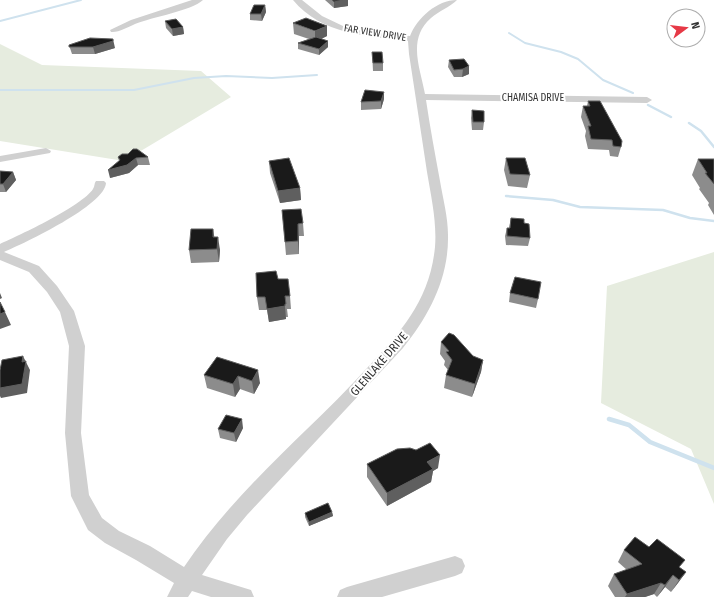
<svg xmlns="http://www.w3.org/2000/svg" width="714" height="597" viewBox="0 0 714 597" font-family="'Fira Sans Condensed',sans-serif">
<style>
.green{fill:#e6ecdf}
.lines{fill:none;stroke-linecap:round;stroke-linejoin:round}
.stream-far2{stroke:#cfe2ee;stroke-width:2}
.stream-far1{stroke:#cfe2ee;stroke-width:2.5}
.stream{stroke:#cfe2ee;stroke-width:4.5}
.minor{fill:#d0d0d0;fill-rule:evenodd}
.wall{fill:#8c8c8c}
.shaded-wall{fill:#5f5f5f}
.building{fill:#1a1a1a;stroke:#5f5f5f}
.labels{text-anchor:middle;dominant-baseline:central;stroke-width:4;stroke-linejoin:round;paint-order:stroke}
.far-street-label{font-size:10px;fill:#333;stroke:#fff}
.street-label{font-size:12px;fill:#333;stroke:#fff}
</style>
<rect width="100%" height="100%" fill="#fff"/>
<path class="green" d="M0,44l42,21 159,6 30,26 -107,64 -124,-20z
M714,252v252l-23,-55 -90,-46 6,-117z"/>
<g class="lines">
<path class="stream-far2" d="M0,21l81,-21
M509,33l16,10 36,9 17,7 25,21 30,13
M0,90h134l60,-12 32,-2 46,2 45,-3"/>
<path class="stream-far1" d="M648,105l23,12
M689,123l12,8 13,16
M506,196l47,4 27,7 83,3 27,8 24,3"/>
<path class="stream" d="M609,419l20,6 21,17 64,26"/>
<path class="minor" d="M192,0h11c-12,11 -51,17 -68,24 -7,3 -17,9 -24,8l-1,-2 21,-10z
M293,0h9l20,16 21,10 21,5 46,5c7,-18 27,-36 47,-36 -7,7 -18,11 -26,18 -24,21 -11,49 -6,76l222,3 5,3 -5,3 -221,-3c4,27 9,54 14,81 3,18 8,36 8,54 1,43 -19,81 -45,113l-156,167 -20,24 -25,36 49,15 3,7h-43l-19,-6 -4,6h-21l7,-14 -38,-23 -31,-17 -17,-13 -17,-34 -6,-63 4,-87 -9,-34 -13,-20 -18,-20 -29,-12v-16c20,-9 82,-38 93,-55 2,-3 1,-6 3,-8h8l2,2c-1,22 -81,60 -102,69l35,14 18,20 17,25 11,35 -4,87 8,62 13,23 17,13 31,15 34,21c34,-51 78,-94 122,-137 21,-20 42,-41 62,-63 34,-36 62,-68 67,-120 2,-25 -4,-51 -8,-75 -6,-40 -12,-79 -18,-118l-1,-13c-41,-5 -86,-6 -115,-41z
M46,148l5,3 -1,2 -50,9v-6z
M455,556l7,3 3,7 -3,7 -7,3 -73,21h-45l3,-7 7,-3z"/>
</g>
<path class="wall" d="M325,0h23v6l-14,2z
M265,5l1,7 -4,9 -12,-1v-6z
M165,21l18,6 1,7 -11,2 -7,-8z
M293,23l34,13 -6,3 7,8 -9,8 -21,-6v-6l11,-4 -15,-5z
M69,45l46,3 -20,6h-23z
M372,52l11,11v8h-10z
M449,60l20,6v8l-7,3h-8l-6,-10z
M384,92v7l-3,10 -20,1v-8z
M588,101l33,46 -3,10 -8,-1 -1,-6 -21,-1 -3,-13 1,-5 -5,-14 2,-11h4z
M472,110l12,12 -1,8h-11l-1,-12z
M118,157h30l2,8h-12l-9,8 -19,5 9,-17z
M506,158l24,17 -3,13 -19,-2 -4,-16z
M698,159h16v56l-6,-10 1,-2 -10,-14 1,-1 -8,-13z
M269,161l31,27 1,12 -21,3 -10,-30z
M0,171l13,1 3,8 -10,12h-6z
M282,210l21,13 1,13h-5v18l-13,1z
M511,218l13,5 6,15 -2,8 -22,-1 -1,-9 2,-8h2z
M215,237l5,13 -1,12 -28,1 -2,-13z
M278,279l12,17 1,13h-4l1,8h-2v2l-17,3 -2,-12h-8l-2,-13z
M510,293l28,6 -2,9 -27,-6z
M441,342l32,14 10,4 -2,12 -9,25 -28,-9 2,-13 2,-5 -4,-5 1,-4 -5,-7z
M217,357l43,26 -6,11 -14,-5 -5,8 -28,-9 -3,-13z
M243,428l-7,14 -16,-4 -2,-9z
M367,464l71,4 -5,3 -2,11 -44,24 -20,-29z
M332,512l1,4 -24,10 -4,-9v-4z
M649,547l37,25 -15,20 -6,-5 -8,10 -3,-3 -9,3h-30l-7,-11 6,-12 13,-4 -9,-8 6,-12z"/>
<path class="shaded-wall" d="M343,0h5v6l-14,2v-6z
M265,5l1,7 -4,9 -1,-7z
M327,26v10l-12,6v-11z
M183,27l1,7 -11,2 -1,-7z
M113,39l2,9 -20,6 -2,-7z
M328,41v6l-9,8v-6z
M469,66v8l-7,3 1,-8z
M384,92v7l-3,10v-8z
M136,158l2,7 -9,8 -19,5 -2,-8z
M13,172l3,8 -10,12 -3,-8z
M300,188l1,12 -21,3 -2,-12z
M298,224l1,12v18l-1,-13z
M213,229l2,12v9l-2,-13z
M218,237l2,13 -1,12 -2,-13z
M0,293l2,5 -2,1z
M285,306l1,13 -17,3 -2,-13z
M5,312l6,13 -11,4v-15z
M23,356l7,14 -3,23 -26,5 -1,-2v-8l22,-26z
M483,360l-2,12 -9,25 3,-13z
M258,370l2,13 -6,11 -2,-13z
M238,376l2,13 -5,8 -2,-13z
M242,419l1,9 -7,14 -2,-9z
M440,455l-2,13 -5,3 -2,11 -44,24v-13l40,-31z
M332,512l1,4 -24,10v-4z
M686,572l-8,11 -7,9 8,-12z
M673,575l-8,12 -8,10 8,-12z
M661,583l-7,11 -9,3h-20l2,-3z"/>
<path class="building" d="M332,0h11l-9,2z
M254,5h11l-4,9h-11z
M306,18l21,8 -12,5 -22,-8z
M176,19l7,8 -11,2 -7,-8z
M316,37l12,4 -9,8 -21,-6z
M90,38l23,1v2l-20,6h-24v-2z
M372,52h10l1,11h-10z
M464,59l5,7 -6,3 -9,1 -5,-10z
M365,90l19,2 -3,9 -20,1z
M588,101h12l22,40 -1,6 -8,-1 -1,-6 -21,-1 -3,-13h3l-8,-20h7z
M472,110l12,1v11h-11z
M133,149h4l11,8 -12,1 -9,7 -19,5 12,-10 -2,-3 4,-3h6z
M289,158l11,30 -22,3 -9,-30z
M506,158h19l5,17 -20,-1z
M698,159h16v25l-9,-11h2z
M0,171l13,1 -10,12h-3z
M301,209l2,14 -5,1v17l-13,1 -3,-32z
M511,218l13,1v4l5,1 1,14 -23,-2v-8h3z
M191,229h22v8h5l-1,12 -28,1z
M276,271l2,8h10l2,17h-5l1,8h-1v2l-18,3 -2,-12h-8l-1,-24z
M515,277l26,5 -3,17 -28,-6z
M0,302l5,10 -5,2z
M449,333l5,2 19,21 10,4 -8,24 -29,-9 6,-15 -6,-8 3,-1 -8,-9z
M23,356l-1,6 4,-1 -4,23 -22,4v-18l2,-10z
M217,357l41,13 -6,11 -14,-5 -5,8 -29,-9z
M226,415l16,4 -8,14 -16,-4z
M430,443l10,12 -13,7 6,7 -46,24 -20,-29 30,-15 13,-1 6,2z
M328,503l4,9 -23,10 -4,-9z
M635,537l14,10 8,-8 28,21 -6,7 7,5 -7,8 -6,-5 -8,10 -4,-2 -34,11 -13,-20 28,-10 -18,-14z"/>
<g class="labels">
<g class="far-street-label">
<text transform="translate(375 33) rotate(9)">FAR VIEW DRIVE</text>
<text x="533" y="98">CHAMISA DRIVE</text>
</g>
<g class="street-label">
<text transform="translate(379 364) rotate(-49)">GLENLAKE DRIVE</text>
</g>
</g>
<g transform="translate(686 28) rotate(75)"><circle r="19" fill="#ffffff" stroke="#adadad"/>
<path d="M0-3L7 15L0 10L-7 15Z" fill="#e63946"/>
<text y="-6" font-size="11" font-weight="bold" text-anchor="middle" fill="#333333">N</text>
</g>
</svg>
